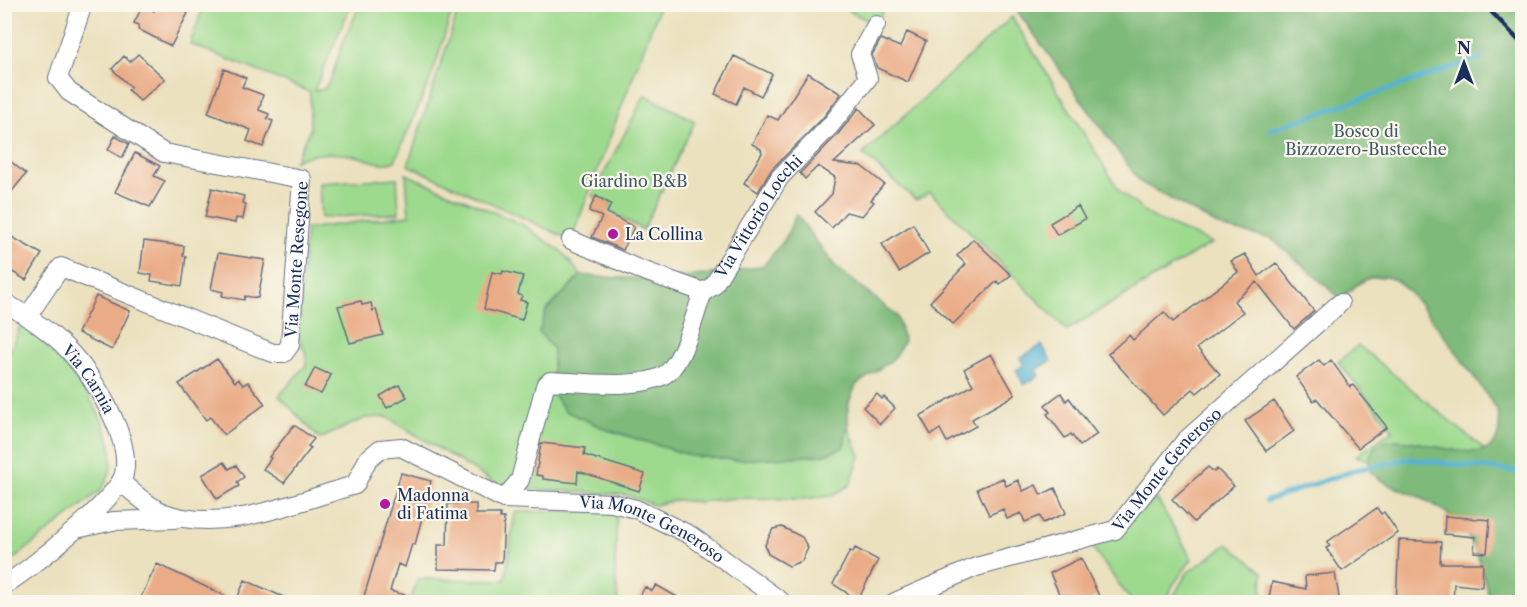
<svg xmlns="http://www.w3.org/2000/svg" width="1527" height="607" viewBox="0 0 1527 607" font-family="'Libre Caslon Text',serif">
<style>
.green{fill:#9eda8e;stroke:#5c8476;stroke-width:1.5}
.forest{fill:#7eba79;stroke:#4c746c;stroke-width:1.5}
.water{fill:#54b4d3;stroke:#387298;stroke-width:1.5}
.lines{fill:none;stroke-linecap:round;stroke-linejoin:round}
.stream{stroke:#54b4d3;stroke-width:5}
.building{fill:#eaac86}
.street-casing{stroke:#646d80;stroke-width:20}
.street{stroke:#fff;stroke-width:18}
.rail{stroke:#1b2f5e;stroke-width:4.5}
.poi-dot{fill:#b5179e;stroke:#fbf7ec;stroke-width:2}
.labels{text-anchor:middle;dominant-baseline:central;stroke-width:4.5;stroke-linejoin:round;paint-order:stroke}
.park-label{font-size:16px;fill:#3c5a6a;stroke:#fbf7ec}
.street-label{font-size:16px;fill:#1b2f5e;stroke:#fbf7ec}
.poi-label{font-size:16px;fill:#1b2f5e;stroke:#fbf7ec;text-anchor:start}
</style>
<rect width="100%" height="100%" fill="#fbf7ec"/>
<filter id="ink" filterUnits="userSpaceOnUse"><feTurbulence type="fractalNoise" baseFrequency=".0167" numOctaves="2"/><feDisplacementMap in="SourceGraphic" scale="12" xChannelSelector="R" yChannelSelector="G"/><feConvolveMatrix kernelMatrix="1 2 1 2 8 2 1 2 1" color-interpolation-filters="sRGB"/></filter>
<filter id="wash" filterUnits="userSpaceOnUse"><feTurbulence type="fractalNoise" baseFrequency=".008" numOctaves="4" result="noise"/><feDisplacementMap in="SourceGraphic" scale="24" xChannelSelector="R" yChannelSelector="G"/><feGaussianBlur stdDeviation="1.35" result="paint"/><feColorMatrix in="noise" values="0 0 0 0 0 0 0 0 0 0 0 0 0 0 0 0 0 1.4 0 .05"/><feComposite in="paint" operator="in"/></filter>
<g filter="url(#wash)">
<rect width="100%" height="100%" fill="#ebe1be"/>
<path class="green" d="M204,4l147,1 -37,86 10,-2 7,-10 12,-37 17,-37h94l-22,70 -37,86c-15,6 -25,-2 -40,-5 -22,-5 -40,-4 -60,4l15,-30v-38l-120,-48z
M460,5h200l-89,235 -163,-75z
M838,5h48l-10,20z
M1012,17l108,175 32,25 60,26 -145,87 -137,-138 -14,8 -53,-46z
M645,95l50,26 -52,109 -35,-20 3,-7 -19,-7z
M406,174l117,51 39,27 19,23 -35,36 19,100 43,19 84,26 43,4 87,-5 21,-7 5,-21 12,29 -10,29 -19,11 -28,3 -67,-1 -37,4 -22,-2 -23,5 -27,-10 -126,-8 -114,-70 -22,1 -45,21 -41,-43 27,-31v-11l-8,-18 8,-107 103,-14z
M397,178l2,35 -78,5 -2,-35z
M24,325c36,32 118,116 76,166l-95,75v-203l15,-36z
M1358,345l132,109 -86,17 -48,-15 37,-26 -55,-68z
M1157,499l35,60 -19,26 -8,17h-33l-43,-59z
M617,510l-2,57 3,35h-208l8,-23 87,1 10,-68z
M1228,544l35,28 -2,30h-91l17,-29z"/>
<path class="forest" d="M1013,5h509v597h-32c-12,-52 -20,-83 -73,-106 -18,-8 -34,-11 -48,-26 -5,-81 145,39 129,-59 -16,-22 -86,-126 -105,-132 -23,-8 -38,6 -52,20l-69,-60 -49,-11 -83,-46z
M796,214l39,52 62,50 7,25 -12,19 -36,25 -8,20v22l-5,21 -21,7 -87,5 -21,-2 -22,-2 -84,-26 -43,-19 -13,-18 1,-44 -14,-17 7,-21 35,-36c61,7 121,3 182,-9l22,-27z"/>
<path class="water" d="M1042,345l9,16 -15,9 3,6 -15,9 -8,-15 8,-5 -4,-7z"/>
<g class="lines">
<path class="stream" d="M1270,130l213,-73
M1266,501l89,-31 54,-11 113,13"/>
</g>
<g id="blocks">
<path class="building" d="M158,4h13l17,9 -17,33 -33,-17 1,-4 -5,-2 9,-18 11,6z
M907,32l19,9 -18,41 -31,-14 -5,-13 9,-16 19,8z
M138,54l27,25 -25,22 -12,-11 3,-3 -19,-18 12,-13 6,6z
M734,56l38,18 -11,22 -17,-9 -8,17 -21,-10z
M224,69l22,9 -4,9 21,8 -4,15 10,4 -2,5 6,2 -10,26 -16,-6 4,-11 -43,-17z
M808,73l33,21 -19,25 -50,50 -14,23 -14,-9 18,-30 -1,-4 -9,-5 15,-29 11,5z
M859,108l16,17 -41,38 27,3 23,18 -13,16 3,2 -12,14 -16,-4 -14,16 -17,-16 17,-18 3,-17 -17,-11 -13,13 -5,-6 38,-39z
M115,136l14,8 -7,14 -14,-8z
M135,153l25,13 -6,10 11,5 -15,26 -35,-15z
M4,156l22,18 -22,27z
M212,188l32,8 -2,7 4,1 -3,15 -7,-1 -1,5 -30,-6z
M596,196l15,8 -4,9 27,14 -11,23 -31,-13 10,-20 -13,-6z
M1078,206l7,13 -28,16 -7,-12z
M913,224l16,29 -30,19 -17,-28z
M10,236l32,18 -16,26 -22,-13v-22z
M973,239l38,36 -11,9 -3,-3 -44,43 -23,-22 36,-38 -9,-8z
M144,241l40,5 -1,10h3l-4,30 -31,-5 1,-6 -12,-2z
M218,253l47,7 -7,38 -13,-2 -1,4 -22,-4 1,-4 -12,-3z
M1245,254l14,22 17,-13 38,48 -20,18 -37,-47 -23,19 9,11 -46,36 23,26 -23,19 -4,-4 -30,26 -55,-61 21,-19 4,5 31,-28 9,10 65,-50 -7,-11z
M503,271l20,5 -5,18 4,2 -2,4 7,2 -5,18 -38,-11 8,-37 10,2z
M96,296l34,15 -18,39 -34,-17z
M361,301l1,4 9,-2 2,8 3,-2 7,26 -33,8 -12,-37z
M991,354l24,41 -43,24 4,7 -29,16 -7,-13 -9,6 -11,-19 53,-31 -9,-16z
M217,359l18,23 3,-3 5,6 5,-3 17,22 -41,31 -14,-18 -4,3 -27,-36z
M1319,360l5,6 7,-6 19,27 3,-2 34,42 -29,21 -41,-49 -4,2 -17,-24z
M315,368l16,7 -10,19 -16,-7z
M399,385l8,12 -20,11 -7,-12z
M1061,393l5,8 3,-3 28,36 -17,12 -9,-12 -6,4 -18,-24 3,-2 -5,-7z
M877,394l5,5 2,-2 11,11 -15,16 -17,-17z
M1274,401l20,30 -28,20 -21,-30z
M294,425l20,14 -6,7 3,2 -27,35 -21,-14 8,-11 -2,-1z
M541,443l44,5 -1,7 61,19 -6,17 -61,-20 -1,12 -34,-4v-3l-7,-1z
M224,462l5,7 7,-4 8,12 -7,5 2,4 -22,13 -15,-24z
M1208,467l6,5 3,-3 17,17 -40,36 -22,-23z
M401,473l30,8 -16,64 -3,-1 -7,23 -7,-3 -8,27 26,7 -1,5h-53z
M1003,478l3,8 12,-6 5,11 13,-6 5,10 14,-7 11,25 -23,10 -3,-7 -15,6 -4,-9 -14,6 -4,-10 -14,6 -12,-26z
M448,504h28v10h24v4h4l-2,44h-7l-1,8 -56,-1v-24h9z
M1377,508l4,6 3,-2 14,21 -56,38 -16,-23 4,-2 -3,-4z
M1445,516l45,4 -3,33 -13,-1 1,-15 -31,-3z
M782,527l20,10 6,11 -6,13 -13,5 -21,-12 -3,-9 8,-16z
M1399,540l42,2 -1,21h43l-1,24 -28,-3 -1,19h-57z
M855,548l23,12 -20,40 -25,-16 17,-33 3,1z
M1081,558l18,38 -15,7h-21l-13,-30z
M157,564l79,37 9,-21 52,23h-159z
M1335,573l5,30h-72l4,-21 34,7 -1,-13z
M656,585l32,18h-52l9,-16 7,4z"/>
</g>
</g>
<g filter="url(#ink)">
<use href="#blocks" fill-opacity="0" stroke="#646d80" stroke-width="1.5"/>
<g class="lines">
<defs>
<g id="street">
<path id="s1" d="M571,240l65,28 67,24 10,-6 67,-109 50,-51 38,-48 -8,-24 16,-29"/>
<path id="s2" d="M4,302c23,14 48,30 66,50 24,25 62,87 54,122 -5,23 -96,98 -120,111"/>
<path id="s3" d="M27,317l34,-50 212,86h11l6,-8 12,-166 -138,-26 -95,-61 -11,-14 25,-74"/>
<path id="s4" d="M121,482c12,10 25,23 41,30 60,24 135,-11 193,-27l13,-26 12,-10 21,-2 103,52 108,4 24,6 54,26 92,67"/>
<path d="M504,499l16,-19 25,-94 5,-5c29,1 96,10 118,-9 17,-15 27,-59 35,-80"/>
<path d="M76,529l37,-8 62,-2"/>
<path id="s5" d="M895,602l81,-35 139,-37 70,-89 155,-138"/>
</g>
</defs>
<use href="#street" class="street-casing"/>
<use href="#street" class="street"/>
<path class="rail" d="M1484,4l38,40"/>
</g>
</g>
<g class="poi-dot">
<circle cx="613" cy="234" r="6"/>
<circle cx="385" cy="504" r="6"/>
</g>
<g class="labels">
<g class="park-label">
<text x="1366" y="131">Bosco di<tspan x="1366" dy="18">Bizzozero-Bustecche</tspan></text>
<text x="634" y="181">Giardino B&amp;B</text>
</g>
<g class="street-label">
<text stroke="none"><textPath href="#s1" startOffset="237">Via Vittorio Locchi</textPath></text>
<text stroke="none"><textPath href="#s3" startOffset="396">Via Monte Resegone</textPath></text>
<text stroke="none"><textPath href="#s2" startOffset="116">Via Carnia</textPath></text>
<text stroke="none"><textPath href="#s5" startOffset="312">Via Monte Generoso</textPath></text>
<text stroke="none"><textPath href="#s4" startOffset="585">Via Monte Generoso</textPath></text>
</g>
<g class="poi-label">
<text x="625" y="234">La Collina</text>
<text x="397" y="495">Madonna<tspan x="397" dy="18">di Fatima</tspan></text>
</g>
</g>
<rect width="1527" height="607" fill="none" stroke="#fbf7ec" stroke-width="24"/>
<g transform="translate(1464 63)" stroke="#fbf7ec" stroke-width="4.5" paint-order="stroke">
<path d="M0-4.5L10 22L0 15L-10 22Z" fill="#1b2f5e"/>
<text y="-9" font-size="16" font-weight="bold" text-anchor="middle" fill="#1b2f5e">N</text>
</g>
</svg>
